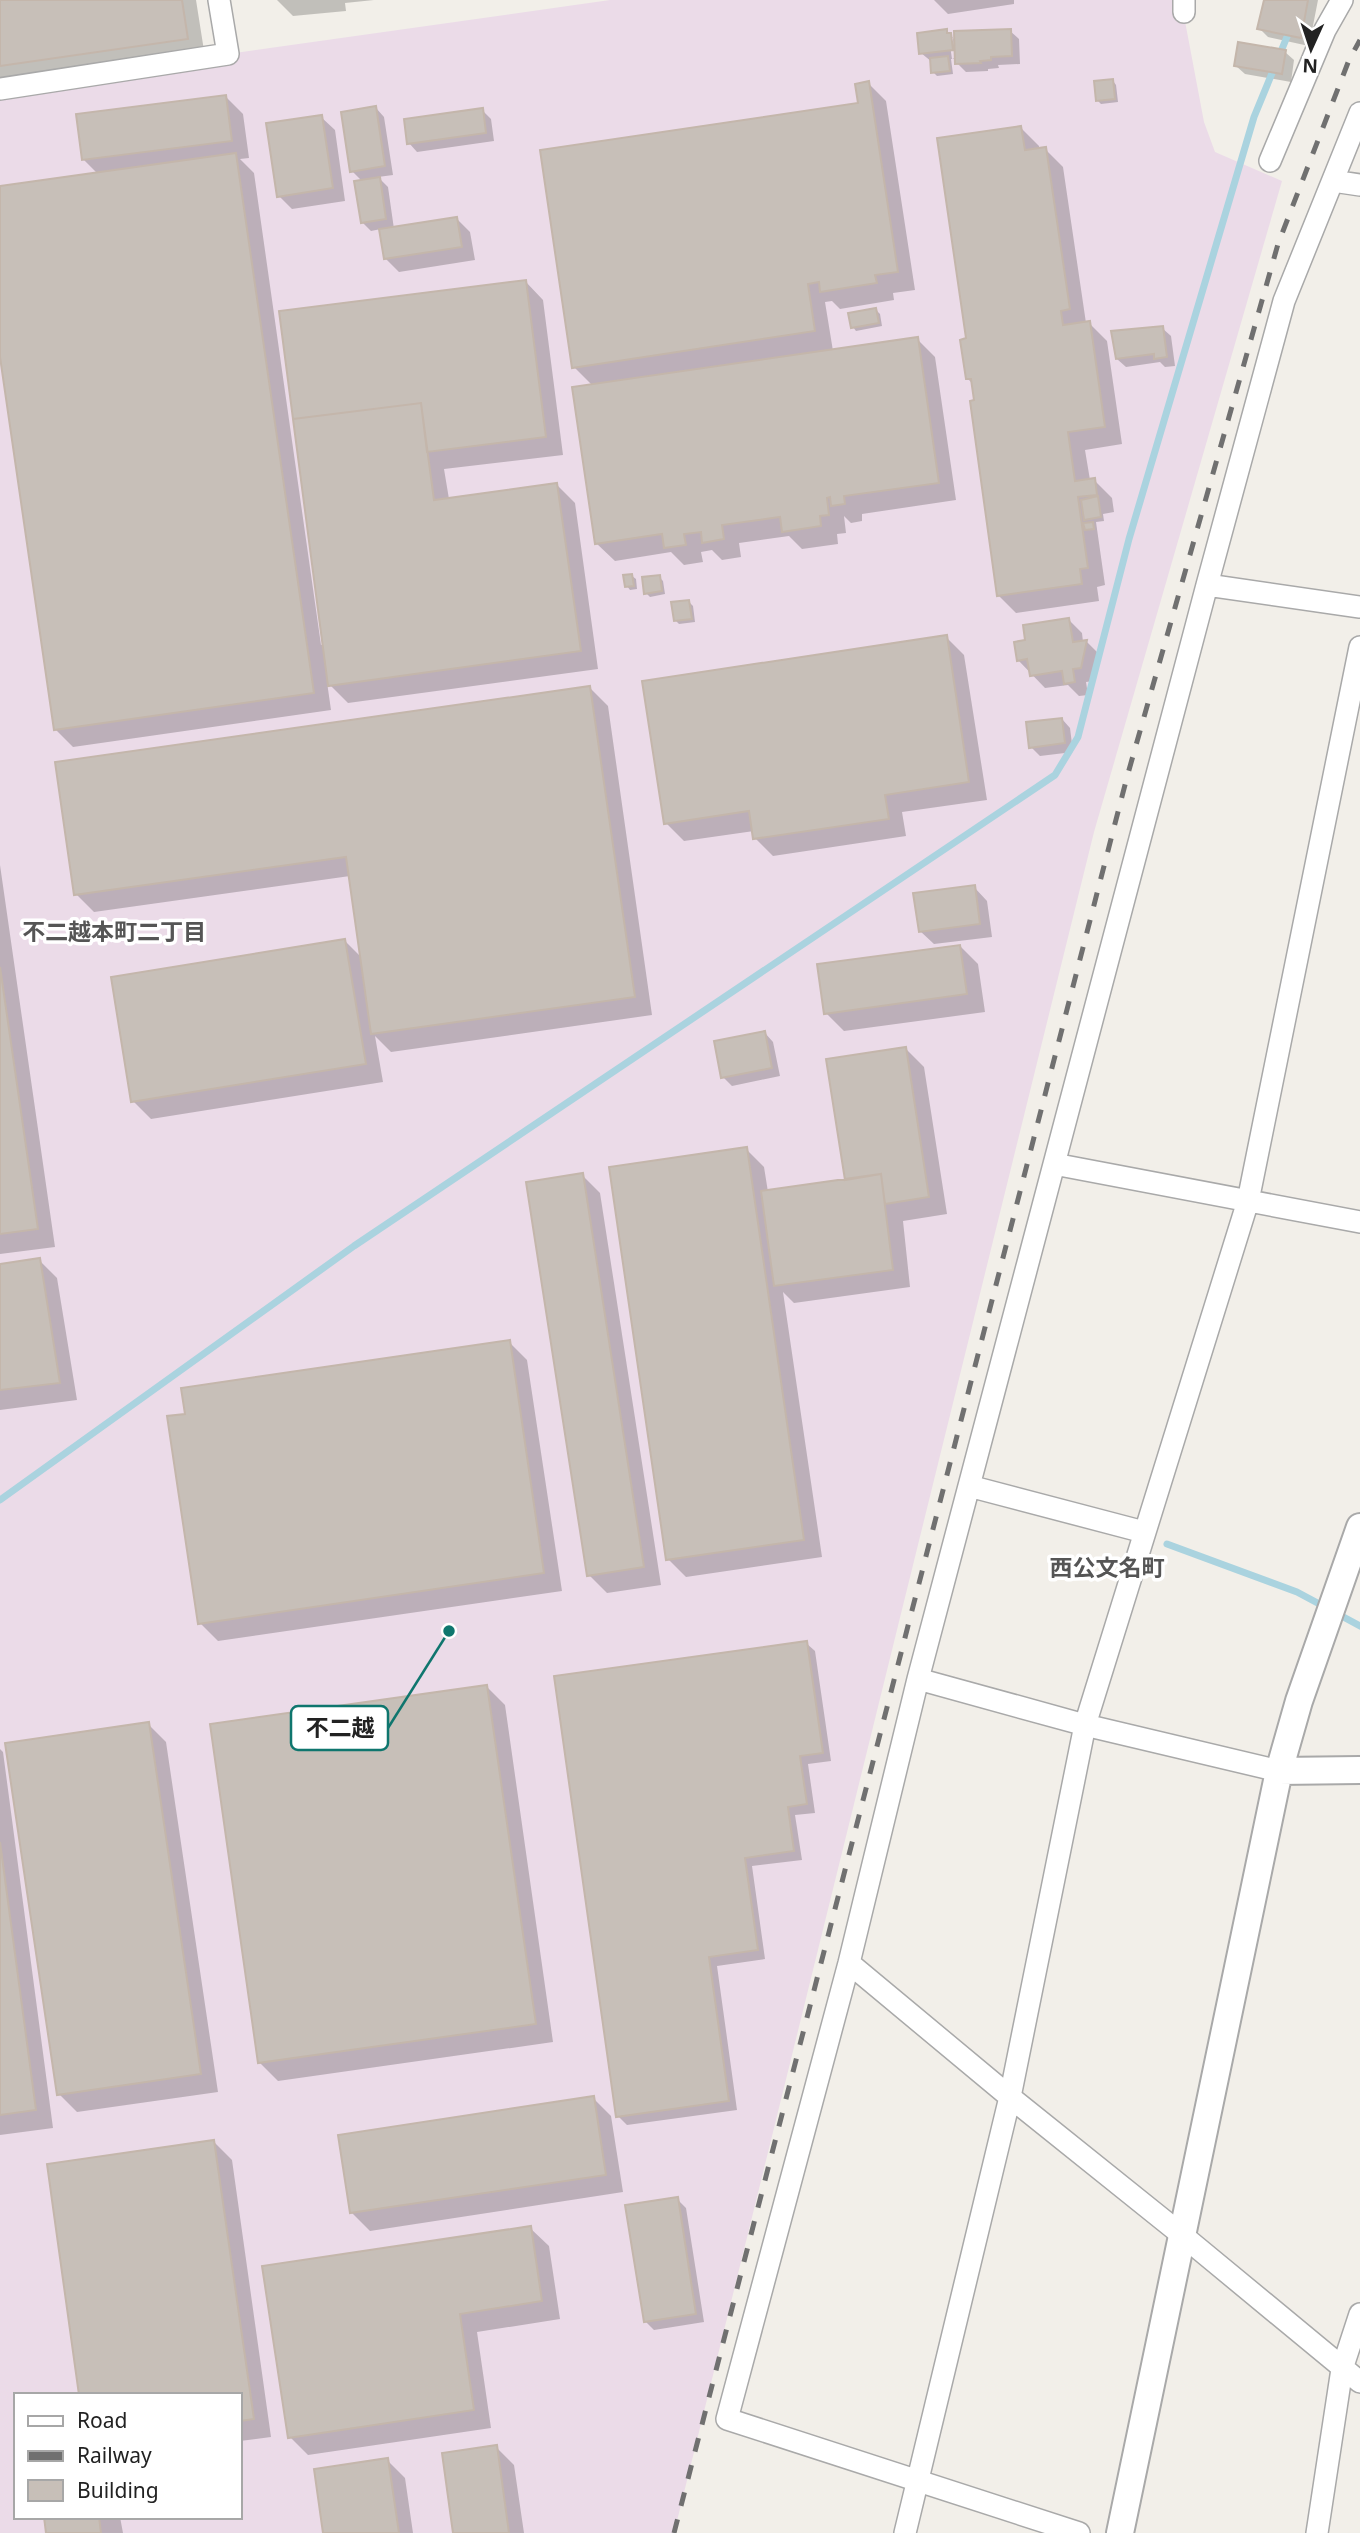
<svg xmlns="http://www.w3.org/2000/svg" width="1360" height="2533" viewBox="0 0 1360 2533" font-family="'Noto Sans','Noto Sans JP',sans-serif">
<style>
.industrial{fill:#ebdbe8;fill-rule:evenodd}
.shadow{fill:#0003;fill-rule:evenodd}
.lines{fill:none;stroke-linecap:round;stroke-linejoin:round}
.stream{stroke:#aad3df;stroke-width:7}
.building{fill:#c7bfb8;stroke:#c4b6ab;stroke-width:2}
.minor-casing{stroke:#a9a9a9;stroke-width:24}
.tertiary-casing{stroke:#a9a9a9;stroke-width:30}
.minor{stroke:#fff;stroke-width:21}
.tertiary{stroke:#fff;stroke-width:26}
.rail{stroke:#707070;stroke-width:5;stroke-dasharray:14 14;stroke-linecap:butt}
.labels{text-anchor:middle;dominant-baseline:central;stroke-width:7;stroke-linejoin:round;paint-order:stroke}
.neighbourhood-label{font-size:23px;font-weight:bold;fill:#555;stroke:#fff}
.leader{fill:none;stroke:#0f766e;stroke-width:2.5}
.callout-dot{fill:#0f766e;stroke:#fff;stroke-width:2.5}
.callout{fill:#fff;stroke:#0f766e;stroke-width:2.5}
.callout-label{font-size:23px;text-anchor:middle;font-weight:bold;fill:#222}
</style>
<rect width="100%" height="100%" fill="#f2efe9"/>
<path class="industrial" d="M610,0h571l23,122 11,30 67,29 -188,651 -420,1701h-674v-2440l228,-39zM16,2395h224v122h-224z"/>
<path class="shadow" d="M0,0h196l9,57 -205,30z
M277,0h97l-29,3 1,8 -53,5z
M934,0h80v4l-66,10z
M1266,0h52l-9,46 -41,-9 -9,-9z
M946,31l10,10 54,-10 9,8 1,25 -22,1 1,3 -11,1v2l-22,1 -9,-9v-4h-6l2,15 -16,2 -4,-4 -1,-10 -11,-9zM949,38h4l2,20 -3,1z
M1285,52l9,8 -3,22 -46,-8 -9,-8z
M1113,81l3,4 2,17 -17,2 -4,-4z
M868,83l18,18 29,189 -22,3 1,7 -54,9 -8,-8 -7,1 8,49 84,-12 18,18 21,143 -94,14v7l-11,2 -7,-7 2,17 -9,1 1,10 -36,5 -13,-13 -50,7 2,14 -19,3 -10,-10 -11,2 2,10 -19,3 -13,-13 -56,9 -19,-18 -3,-157 -19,-19 286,-263z
M225,96l18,18 6,44 -9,1 14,14 67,472 4,-1 -44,-332 244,-31 18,19 20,155 -119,14 5,30 108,-14 18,18 23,166 -250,34 -21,-21 4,28 -258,37 -18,-18 -55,-384v-157l98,-14 -14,-14z
M376,108l8,9 9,58 -15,2 10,10 6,42 63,-10 13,13 5,28 -76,12 -14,-14 -4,-29 -10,2 -9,-9v-41l-10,-10z
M482,110l9,9 3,22 -77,11 -8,-9z
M321,117l14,13 10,71 -53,8 -13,-13z
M1021,128l18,18v3h6l18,18 23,156h3l18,18 15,103 -37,6 5,30h4l18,18 2,14 -11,2 1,7 -8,1 9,63 -8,2 2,14 -83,12 -18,-18 -22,-194 -2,-16 -6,-6v-39z
M876,310l4,4 2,12 -26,5 -3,-4z
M1162,328l9,8 4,30 -10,1 -5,-5 -34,5 -9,-8z
M632,576l4,3 1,10 -7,1 -3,-4z
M659,577l4,4 2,13 -15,3 -4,-4z
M689,602l4,4 2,16 -16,2 -4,-4z
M1069,620l13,13 1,9 3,-1 14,14 -6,26 -8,1 2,13 -9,1 -11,-11 -23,3 -27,-28 9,-18z
M946,637l18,18 23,145 -85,12 4,24 -133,20 -18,-18 -1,-7 -70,10 -18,-18z
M590,688l18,18 44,309 -261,37 -16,-16 8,46 -232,37 -18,-18 212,-160 17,17 -12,-82 -256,36 -18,-18z
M1062,719l8,9 3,24 -33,4 -9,-9z
M0,865l55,382 -55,7z
M974,887l13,14 5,36 -58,7 -14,-13z
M960,946l18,18 7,48 -141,19 -18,-18z
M765,1033l8,9 7,34 -48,10 -9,-9z
M906,1049l18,18 23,147 -44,7 7,66 -116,16 -11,-11 39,265 -136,20 -18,-18 78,-410 18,18 4,25 79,-11z
M582,1175l18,18 61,392 -54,8 -18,-18z
M39,1260l18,18 20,122 -77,10v-145z
M509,1342l18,18 35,231 -344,50 -18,-18z
M806,1643l9,8 16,110 -23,3 7,49 -20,2 7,45 -50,6 13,93 -48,7 20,144 -110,15 -9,-9z
M487,1687l18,18 48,337 -275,39 -18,-18z
M148,1724l18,18 52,350 -141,20 -18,-18z
M0,1749l3,3 50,376 -53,7z
M593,2098l18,18 12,76 -253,39 -18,-18z
M214,2142l18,18 39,277 -31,4v-46z
M677,2199l9,9 18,114 -50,8 -9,-9z
M530,2228l19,18 11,73 -83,13 14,96 -183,27 -18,-18z
M496,2447l18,18 10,68h-69z
M387,2460l18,18 8,55h-88z
M46,2517h74l3,16h-75z"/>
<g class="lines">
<path class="stream" d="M0,1500l354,-254 701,-471 23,-38 51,-198 125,-422 37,-90
M1167,1544l130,48 28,15
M1336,1613l24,13"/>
</g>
<path class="building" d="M0,0h182l6,39 -188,27z
M1264,0h44l-7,38 -44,-9z
M947,29v4h4l2,17 -34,4 -2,-21z
M1011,29l1,27 -21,1v3l-11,1 1,2 -26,1 -1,-33z
M1238,42l48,8 -4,24 -48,-8z
M948,56l2,15 -19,2 -1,-15z
M1113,79l2,20 -19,2 -2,-20z
M869,81l29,191 -23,3 2,8 -57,9 -1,-10 -11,2 7,47 -243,37 -32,-218 318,-47 -3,-19z
M226,95l6,46 -150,19 -6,-46z
M376,106l9,60 -35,6 -9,-60z
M483,108l3,25 -79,11 -3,-25z
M322,115l11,73 -56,9 -11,-74z
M1021,126l4,24 21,-3 24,162 -9,2 2,14 27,-4 15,106 -37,5 7,49 20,-3 2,17 -19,2 10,71 -8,1 2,15 -85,12 -27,-195 4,-1 -3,-21h-5l-6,-39 6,-2 -29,-200z
M236,153l78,540 -260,37 -54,-373v-171z
M380,177l6,42 -25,4 -7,-42z
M457,217l5,30 -78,12 -5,-30z
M526,280l20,157 -119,15 -6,-49 -128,16 -14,-108z
M876,308l3,15 -28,5 -3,-15z
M1163,326l4,31 -13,2v-5l-38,5 -5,-28z
M918,337l21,146 -95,13 1,8 -14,2 -1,-9 -3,1 2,17 -9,1 1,10 -39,6 -2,-15 -58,8 2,14 -22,4 -1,-11 -17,2 2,11 -22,3 -2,-14 -67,10 -23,-157z
M421,403l13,97 123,-17 24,168 -253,35 -35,-267z
M1098,496l3,21 -17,3 -3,-20z
M1093,522l1,7 -9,1 -2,-7z
M632,574l2,12 -9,1 -2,-12z
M660,575l2,16 -18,3 -2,-17z
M689,600l3,19 -18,2 -3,-19z
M1069,618l4,24 14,-2 -6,28 -8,1 2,13 -11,2 -2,-13 -32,5 -3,-17 -10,2 -3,-19 11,-2 -2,-15z
M947,635l22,147 -84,13 4,24 -136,20 -4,-28 -85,13 -22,-143z
M590,686l45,311 -264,37 -25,-177 -272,38 -19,-133z
M1062,718l3,25 -36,5 -3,-26z
M975,885l5,39 -61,8 -6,-39z
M345,939l21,125 -235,38 -20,-125z
M960,945l7,49 -143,20 -7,-50z
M0,967l38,262 -38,5z
M765,1031l7,37 -51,10 -7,-37z
M906,1047l23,150 -44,7 -4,-30 -36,6 -19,-121z
M747,1147l57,393 -138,20 -57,-393z
M583,1173l61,394 -57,9 -61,-394z
M881,1174l12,96 -119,16 -13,-95z
M40,1258l20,125 -60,7v-126z
M510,1340l34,233 -346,51 -31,-208 18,-2 -4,-26z
M807,1641l16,112 -23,3 7,48 -19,3 6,44 -49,7 13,92 -49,7 20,144 -113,16 -62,-441z
M487,1685l49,339 -278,39 -48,-339z
M149,1722l52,352 -144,21 -52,-352z
M0,1842l36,268 -36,5z
M594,2096l12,79 -256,38 -12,-78z
M214,2140l40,279 -14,2v-26h-161l-32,-231z
M678,2197l18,117 -52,8 -19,-117z
M531,2226l11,75 -82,13 14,96 -186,28 -26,-172z
M497,2445l12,88h-56l-11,-80z
M388,2458l11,75h-76l-9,-64z
M44,2517h55l2,16h-55z"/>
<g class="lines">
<defs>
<path id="minor" d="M1184,12v-12
M0,89l228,-35 -9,-54
M1270,161l55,-131 17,-30
M1333,181l27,4
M1207,585l153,22
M1054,1164l306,58
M969,1486l175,46
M918,1679l167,46 194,46
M849,1963l161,134 172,138 178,147
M905,2533l105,-436 75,-372 163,-524 112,-554
M1079,2533l-352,-114 122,-456 69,-284 289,-1094 77,-284 76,-188
M1317,2533l25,-164 18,-55"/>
<path id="tertiary" d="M1279,1771l81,-1
M1120,2533l159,-762 20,-70 61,-174"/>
</defs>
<use href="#minor" class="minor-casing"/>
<use href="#tertiary" class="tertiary-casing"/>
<use href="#minor" class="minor"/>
<use href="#tertiary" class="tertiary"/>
<path class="rail" d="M674,2533l453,-1756 151,-533 71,-184 11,-20"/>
</g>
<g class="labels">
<g class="neighbourhood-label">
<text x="114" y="931">不二越本町二丁目</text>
<text x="1107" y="1567">西公文名町</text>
</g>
</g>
<path class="leader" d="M449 1631L388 1728"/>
<circle class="callout-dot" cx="449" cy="1631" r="7"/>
<rect class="callout" x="291" y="1706" width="97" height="44" rx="7"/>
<g class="callout-label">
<text x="340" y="1736">不二越</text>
</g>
<rect x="14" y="2393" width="228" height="126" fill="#ffffff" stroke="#a7a7a7" stroke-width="2"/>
<rect x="28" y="2416" width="35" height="10" fill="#ffffff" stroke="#a7a7a7" stroke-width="2"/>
<text x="77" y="2428" font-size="21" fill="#222222">Road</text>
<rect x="28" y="2451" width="35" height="10" fill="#707070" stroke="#a7a7a7" stroke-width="2"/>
<text x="77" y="2463" font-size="21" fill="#222222">Railway</text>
<rect x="28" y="2480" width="35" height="21" fill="#c7bfb8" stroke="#a7a7a7" stroke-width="2"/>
<text x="77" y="2498" font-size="21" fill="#222222">Building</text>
<g transform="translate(1311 49) rotate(183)" stroke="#ffffff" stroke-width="5" paint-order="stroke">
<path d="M0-5L12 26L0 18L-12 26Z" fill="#222222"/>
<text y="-10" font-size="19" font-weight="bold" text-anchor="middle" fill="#222222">N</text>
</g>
</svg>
